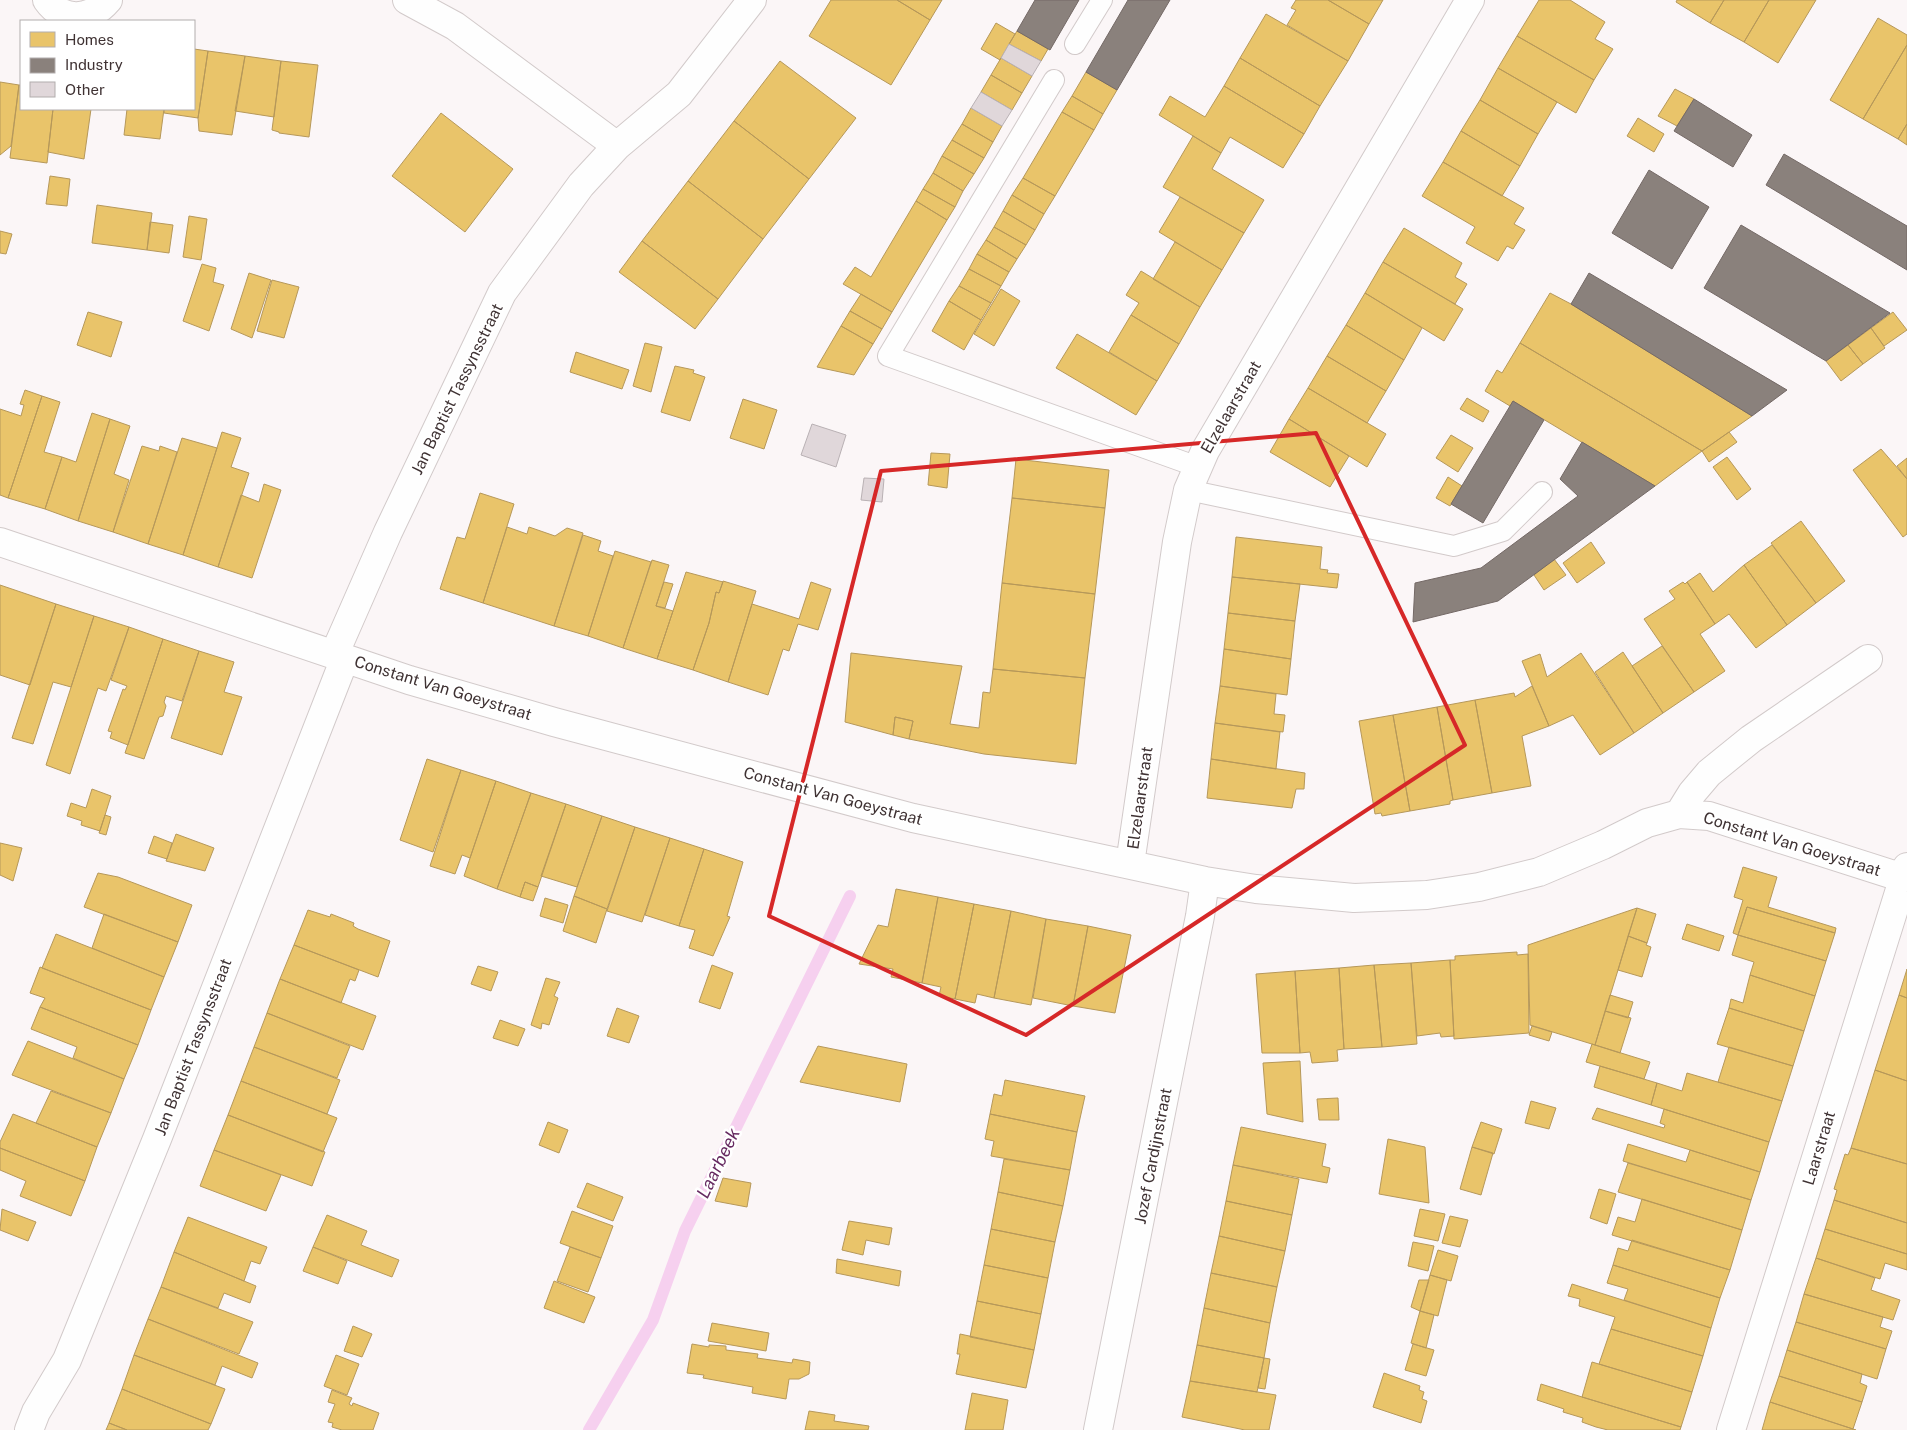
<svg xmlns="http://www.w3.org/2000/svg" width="1907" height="1430" viewBox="0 0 1907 1430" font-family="'Public Sans',sans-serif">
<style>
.homes{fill:#e9c46a;stroke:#b6985a}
.industry{fill:#8a817c;stroke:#746966}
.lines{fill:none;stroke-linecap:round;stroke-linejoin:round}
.stream{stroke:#f6d0ef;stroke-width:12}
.building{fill:#e0d7da;stroke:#b9b1b4}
.service-casing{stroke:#d2caca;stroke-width:22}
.minor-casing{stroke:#d2caca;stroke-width:30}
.service{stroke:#fefefe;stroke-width:20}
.minor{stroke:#fefefe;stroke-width:28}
.marked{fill:none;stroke:#d62828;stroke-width:4;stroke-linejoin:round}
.labels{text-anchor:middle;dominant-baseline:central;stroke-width:5;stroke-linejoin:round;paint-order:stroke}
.street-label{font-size:16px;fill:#3f3233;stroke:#fff}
.water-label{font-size:18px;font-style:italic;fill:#662a61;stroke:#fff}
</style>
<rect width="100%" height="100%" fill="#fbf6f7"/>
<path class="homes" d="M831,0h66l33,20 -39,65 -82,-49z
M897,0h45l-12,20z
M1296,0h32l41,24 -21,37 -61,-36 9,-15 -5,-2z
M1328,0h55l-14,24z
M1539,0h31l35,22 -10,17 18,10 -19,31 -77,-44z
M1677,0h47l-14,23 -34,-21z
M1724,0h45l-25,42 -34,-19z
M1769,0h47l-38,63 -34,-21z
M1266,14l82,47 -28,45 -80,-48z
M1878,18l29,17v10l-44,74 -33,-19z
M996,23l19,11 -15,26 -19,-11z
M1017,31l31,18 -7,12 -32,-17z
M1517,36l77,44 -18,33 -78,-45z
M1907,45v79l-9,15 -35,-20z
M194,49l14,2 -10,67 -34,-5v-4h30z
M208,51l37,5 -13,79 -33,-4 -1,-13z
M245,56l36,5 -7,56 -39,-6z
M1001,58l31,18 -10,17 -31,-18z
M1240,58l80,48 -16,28 -80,-48z
M281,61l37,4 -9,72 -30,-4v-1l-7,-2z
M780,61l76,57 -47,61 -75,-58z
M1498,68l59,34 -19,32 -58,-34z
M1086,72l31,18 -14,24 -31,-18z
M991,75l31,18 -10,17 -31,-18z
M0,82l19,3 -8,61 -11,9z
M19,85h2v24h32l-6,54 -37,-5z
M1224,86l80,48 -21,34 -53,-31 -9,16 -62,-38 11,-19 35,21z
M1675,89l19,10 -17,27 -19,-10z
M1072,96l31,18 -9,16 -32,-18z
M1480,100l58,34 -18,32 -59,-35z
M971,108l31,18 -9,16 -31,-18z
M53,109h38l-7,50 -36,-7z
M127,109h37l-4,30 -36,-4z
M1062,112l32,18 -39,66 -32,-18z
M441,113l72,56 -48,63 -73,-56z
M1638,118l26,16 -10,18 -27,-16z
M734,121l75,58 -46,60 -75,-58z
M962,124l31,18 -9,16 -32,-18z
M1907,124v21l-9,-6z
M1461,131l59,35 -18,30 -59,-34z
M1193,136l28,17 -9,16 52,31 -20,33 -81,-46z
M952,140l32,18 -10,16 -32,-18z
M942,156l32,18 -11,17 -30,-18z
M1443,162l81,46 -10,16 11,6 -12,19 -6,-3 -9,15 -32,-18 9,-16 -53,-31z
M933,173l30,18 -8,16 -32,-18z
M50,176l20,3 -3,27 -21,-2z
M1023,178l32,18 -11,18 -32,-19z
M688,181l75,58 -45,60 -76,-58z
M923,189l32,18 -8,13 -31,-19z
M1012,195l32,19 -9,16 -32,-19z
M1180,197l64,36 -22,37 -63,-38z
M916,201l31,19 -55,92 -49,-28 12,-17 16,10z
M97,205l55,8 -5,37 -55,-7z
M1003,211l32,19 -9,15 -32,-18z
M189,216l18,3 -6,41 -18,-3z
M150,222l23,3 -4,28 -22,-3z
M994,227l32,18 -9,14 -31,-19z
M1404,228l58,35 -7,14 12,7 -12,20 -72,-42z
M0,231l12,3 -6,20 -6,-1z
M986,240l31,19 -8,13 -32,-18z
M642,241l76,58 -23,30 -76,-57z
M1175,242l47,28 -22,37 -47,-28z
M977,254l32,18 -8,14 -32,-17z
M1383,262l80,47 -19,32 -79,-48z
M202,264l14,4 -3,14 11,3 -15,46 -26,-10z
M969,269l32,17 -10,17 -32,-17z
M1141,271l59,36 -21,37 -48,-29 8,-12 -13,-8z
M249,273l22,7 -19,58 -21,-9z
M272,280l27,7 -15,51 -27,-7z
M959,286l32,17 -10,17 -32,-19z
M1001,289l19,12 -26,45 -20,-12z
M1365,293l57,35 -18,32 -58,-35z
M1550,293l21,11 181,112 -50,35 -182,-108z
M861,294l31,18 -10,17 -32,-18z
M949,301l32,19 -17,30 -32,-19z
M850,311l32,18 -9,15 -32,-18z
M88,312l34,10 -11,35 -34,-12z
M1893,312l14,18 -23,16 -13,-18z
M1131,315l48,29 -22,37 -48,-29z
M1346,325l58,35 -18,31 -59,-35z
M841,326l32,18 -19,31 -37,-8z
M1871,328l14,20 -22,16 -15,-19z
M1077,334l80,47 -21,34 -80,-47z
M645,343l17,4 -11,45 -18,-6z
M1520,343l182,108 -47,35 -142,-85 -3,5 -25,-15 12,-21 5,3z
M1848,345l15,19 -22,17 -15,-20z
M576,352l53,18 -7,19 -52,-17z
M1327,356l59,35 -19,32 -59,-35z
M675,366l19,4 -1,3 12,4 -15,44 -29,-9z
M1308,388l78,46 -19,33 -78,-48z
M25,390l17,6 -34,102 -8,-3v-86l21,7 3,-11 -4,-1z
M42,396l18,6 -16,50 18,5 -17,52 -37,-11z
M1467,398l22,13 -6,11 -23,-13z
M743,399l34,11 -13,39 -34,-11z
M92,413l18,6 -32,102 -33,-12 17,-52 14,5z
M110,419l20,7 -16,48 15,6 -16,52 -35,-11z
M1289,419l60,37 -19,31 -60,-35z
M222,432l19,6 -10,29 18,6 -31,94 -35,-12z
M1729,432l8,10 -28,20 -7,-11z
M1451,435l22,13 -15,24 -22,-14z
M182,438l35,10 -34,107 -35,-11z
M142,446l17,5 1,-5 17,6 -29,92 -35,-12z
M1881,449l26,30v55l-4,3 -50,-67z
M931,453l19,1 -3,34 -19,-3z
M1727,457l24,32 -14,11 -24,-33z
M1907,458v21l-10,-13z
M1016,459l93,11 -4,38 -93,-10z
M1448,477l14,9 -12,20 -14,-8z
M264,484l17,6 -29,88 -34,-11 23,-72 18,7z
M480,493l34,11 -31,99 -43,-14 17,-52 8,2z
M1012,498l93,10 -10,86 -93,-11z
M1801,521l44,60 -29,22 -45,-60z
M507,527l20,7 2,-7 26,9 12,-8 16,5 -29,93 -71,-23z
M583,535l18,6 -3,10 15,5 -25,80 -34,-10z
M1236,537l86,10 -2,22 8,1 -1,3 12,1 -2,14 -105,-11z
M1591,542l14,21 -28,20 -14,-20z
M1772,545l44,58 -29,22 -43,-60z
M615,551l36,11 -28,86 -35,-12z
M1554,559l12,16 -22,15 -10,-15z
M652,560l17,5 -13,41 17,5 -16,48 -34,-11z
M1744,565l43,60 -31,23 -27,-34 -14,10 -28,-42 13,-9 13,19z
M686,572l37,10 -4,11 -3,-1 -7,31 -16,47 -36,-11z
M1232,577l68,7 -5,37 -67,-8z
M723,581l33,10 -28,91 -35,-12 16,-47 7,-31 3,1z
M664,582l9,2 -8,24 -9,-2z
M811,582l20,7 -13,41 -20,-6 -9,27 -6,-2 -15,46 -40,-13 24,-78 47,15z
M1683,582l2,2 2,-2 28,42 -15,10 25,37 -31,21 -50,-73 31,-20 -6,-8z
M1002,583l93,11 -10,84 -92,-9z
M0,585l56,19 -26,81 -30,-10z
M56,604l38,12 -23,71 -18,-5 -20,62 -21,-6z
M1228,613l67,8 -4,38 -67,-10z
M94,616l35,11 -23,64 -8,-3 -28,86 -24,-9z
M129,627l34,12 -35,106 -18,-7 2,-6 -4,-1 15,-42 2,1 2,-4 -16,-6z
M163,639l36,12 -17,50 -16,-5 -2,6 2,4 -3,10 -4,1 -15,42 -19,-6z
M1662,646l32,46 -31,21 -31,-47z
M1224,649l67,10 -4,36 -67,-9z
M199,651l35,11 -10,30 18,5 -20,58 -51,-17z
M1623,652l40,61 -29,20 -39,-61z
M851,653l111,13 -12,58 29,4 4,-36 7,1 3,-24 92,9 -9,86 -92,-10 -75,-15 4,-18 -18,-4 -2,18 -48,-13z
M1581,653l53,80 -34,22 -27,-40 -24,11 -27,-65 18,-7 7,23z
M1220,686l56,8 -2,20 11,1 -2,17 -68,-9z
M1532,686l17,40 -27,10 9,50 -39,7 -17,-93 39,-7 1,4z
M1475,700l17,93 -39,7 -16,-93z
M1437,707l16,93 -3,1v3l-40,7 -17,-96z
M1393,715l17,96 -28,5 -1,-3 -6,1 -16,-93z
M895,717l18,4 -4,18 -16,-4z
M1215,723l65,9 -4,37 -65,-10z
M427,759l34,11 -28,82 -33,-12z
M1211,759l94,14 -1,16h-8l-4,19 -85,-10z
M461,770l35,11 -26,77 -8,-3 -7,19 -25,-8z
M496,781l35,12 -34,96 -33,-13z
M92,789l19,7 -11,35 -19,-6 1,-4 -15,-5 4,-13 15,5z
M531,793l35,11 -28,83 -13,-5 -5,15 -23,-8z
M566,804l36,12 -25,71 -36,-11z
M105,815l6,2 -5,18 -7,-2z
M602,816l33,11 -28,82 -33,-13z
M635,827l35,11 -28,84 -35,-11z
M176,834l38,14 -9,23 -39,-10z
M154,836l18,7 -5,16 -19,-6z
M670,838l34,11 -25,77 -34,-11z
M0,843l22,5 -9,33 -13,-6z
M704,849l39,13 -16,54 3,1 -17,39 -24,-8 6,-18 -16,-4z
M1743,867l34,10 -9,30 68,21 -1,5 -88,-26 -9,28 -5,-2 10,-33 -9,-3z
M98,873l20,4 74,28 -14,37 -94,-35z
M525,882l13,5 -5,14 -13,-4z
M896,889l42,8 -16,86 -31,-6 2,-8 -34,-5 19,-39 10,2z
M574,896l33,13 -11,34 -33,-12z
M938,897l36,7 -19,95 -16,-3 2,-9 -19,-4z
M545,898l23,7 -5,18 -23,-7z
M974,904l37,7 -17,87 -17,-4 -2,9 -20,-4z
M1747,907l88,26 -9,28 -88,-26z
M1637,908l-42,137 -65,-20 -2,-80z
M1637,908l19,6 -9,29 -19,-7z
M308,910l22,7 1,-3 23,9 -1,3 5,3 32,12 -12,36 -84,-32z
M1011,911l35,8 -15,86 -37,-7z
M104,914l74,28 -14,35 -72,-29z
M1046,919l42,7 -15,80 -40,-8z
M1687,924l37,12 -5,15 -37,-12z
M1088,926l43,9 -16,78 -42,-7z
M56,934l108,43 -13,33 -109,-42z
M1738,935l88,26 -11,35 -65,-21 4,-13 -22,-7z
M1628,936l19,7 -1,2 5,2 -9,30 -24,-7z
M294,945l65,25 -4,11 -5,-2 -9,24 -61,-24z
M1517,952v3l11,-1 1,79 -75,6 -4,-79h5v-4z
M1450,960l4,76 -13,1 -1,-4 -23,3 -6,-73z
M1411,963l6,81 -35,3 -8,-82z
M712,965l21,8 -13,36 -21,-7z
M1374,965l8,82 -38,2 -5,-81z
M478,966l20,6 -7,19 -20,-7z
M40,967l111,43 -13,35 -98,-38 5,-9 -15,-5z
M1339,968l5,81 -7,1 1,11 -26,2 -2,-11 -10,1 -5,-82z
M1907,969v29l-8,-3z
M1295,971l5,82h-38l-6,-79z
M1750,975l65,21 -11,35 -75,-23 2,-9 12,4z
M546,978l14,4 -6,14 4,2 -9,27 -7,-2 -1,6 -10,-4z
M280,979l96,37 -13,34 -96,-37z
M1610,995l23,7 -5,16 -23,-7z
M1899,995l8,3v83l-32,-11z
M40,1007l98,38 -14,34 -51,-21 4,-11 -46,-18z
M617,1008l22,8 -10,27 -22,-7z
M1729,1008l75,23 -11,35 -76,-22z
M1605,1011l26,7 -11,35 -25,-8z
M267,1013l83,33 -13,32 -83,-31z
M500,1020l25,9 -7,17 -25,-8z
M1532,1026l20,6 -3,9 -20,-6z
M28,1041l96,38 -13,34 -99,-38z
M1592,1044l58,18 -6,17 -58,-17z
M818,1046l89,18 -7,38 -100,-20z
M254,1047l86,33 -13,34 -86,-33z
M1729,1047l64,19 -11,35 -64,-19z
M1300,1061l3,61 -36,-8 -4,-51z
M1600,1066l57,17 -6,22 -57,-18z
M1875,1070l32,11v83l-56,-16z
M1687,1073l95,28 -13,41 -118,-37 6,-22 25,8z
M1005,1080l80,16 -8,36 -87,-18 4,-20 8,2z
M241,1081l96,37 -14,34 -95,-37z
M51,1091l60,22 -14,34 -61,-24z
M1338,1098l1,22h-20l-2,-21z
M1531,1101l25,7 -7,21 -24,-6z
M1597,1108l67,20 1,-3 -5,-2 4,-14 105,33 -9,30 -168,-53z
M13,1114l84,33 -12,34 -85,-33v-6z
M990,1114l87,18 -7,38 -79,-14 3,-15 -9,-2z
M228,1115l97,37 -13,34 -98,-36z
M548,1122l20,8 -9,23 -20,-8z
M1481,1122l21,7 -8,25 -22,-7z
M1241,1127l85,17 -4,22 8,2 -3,15 -94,-18z
M1388,1139l37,8 4,56 -50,-9z
M1628,1144l58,18 4,-12 70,22 -9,28 -128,-39z
M1472,1147l21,6 -12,42 -21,-6z
M0,1148l85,33 -14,35 -51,-20 6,-15 -26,-11z
M1851,1148l56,16v59l-73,-23 3,-10 -3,-1 11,-35 3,1z
M214,1150l67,25 -15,36 -66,-25z
M1004,1159l66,11 -7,36 -65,-14z
M1628,1163l123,37 -9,30 -124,-38z
M1233,1165l66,14 -7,36 -66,-14z
M723,1178l28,5 -4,24 -32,-6z
M587,1183l36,14 -10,24 -36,-14z
M1599,1189l17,5 -9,30 -17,-6z
M998,1192l65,14 -8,36 -64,-13z
M1642,1199l100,31 -12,40 -118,-35 6,-18 17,5z
M1834,1200l73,23v31l-82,-25z
M1226,1201l66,14 -7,36 -66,-15z
M2,1209l34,13 -8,19 -28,-11z
M1420,1209l25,5 -7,27 -24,-5z
M572,1211l41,15 -12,32 -41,-15z
M327,1215l40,16 -6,14 38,15 -7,17 -79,-30z
M1450,1216l18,4 -8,27 -18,-4z
M188,1217l79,30 -7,17 -9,-3 -7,20 -70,-29z
M849,1221l43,7 -3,17 -23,-5 -3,15 -21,-5z
M991,1229l64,13 -7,36 -64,-13z
M1825,1229l82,25v16l-22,-7 -5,16 -64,-21z
M1219,1236l66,15 -8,36 -66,-14z
M1632,1240l98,30 -10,28 -107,-33 5,-17 10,3z
M1413,1242l21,4 -6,25 -20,-5z
M313,1247l34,14 -9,23 -35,-13z
M570,1247l31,11 -13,34 -31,-11z
M1438,1250l20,6 -7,25 -21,-6z
M174,1252l82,34 -6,17 -26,-10 -6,15 -57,-21z
M1816,1258l59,20 -4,12 29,10 -7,20 -89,-26z
M837,1259l64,12 -2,15 -63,-13z
M984,1265l64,13 -7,36 -64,-13z
M1613,1265l107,33 -9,30 -87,-28 4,-11 -21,-6z
M1211,1273l66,14 -7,36 -66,-15z
M1430,1275l17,5 -9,36 -18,-5z
M1419,1280h10l-9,31 -9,-4z
M554,1281l41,16 -11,26 -40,-15z
M1572,1284l139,44 -8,28 -92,-27 4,-12 -36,-11 1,-7 -12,-3z
M161,1287l92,35 -14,32 -91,-35z
M1804,1294l79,23 -3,10 12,4 -6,18 -90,-27z
M977,1301l64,13 -7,36 -64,-13z
M1204,1308l66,15 -6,35 -67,-13z
M1420,1311l14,4 -8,33 -15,-5z
M148,1319l110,44 -6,15 -30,-12 -7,19 -81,-30z
M1796,1322l90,27 -9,30 -90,-29z
M712,1323l57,10 -3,18 -58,-10z
M353,1326l19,8 -10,23 -18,-6z
M1611,1329l92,27 -11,36 -93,-28z
M960,1334l74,16 -8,38 -70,-14 4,-20h-3z
M692,1344l17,3v-2l17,1v4l32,4 -1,4 35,5 1,-4 17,3 -1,12 -10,5h-10l-3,20 -34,-6 1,-6 -50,-9 1,-3 -17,-2z
M1413,1344l21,6 -8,26 -21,-6z
M1197,1345l67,13 -7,34 -67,-11z
M1787,1350l75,24 -2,9 7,3 -5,16 -83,-26z
M134,1355l91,34 -14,35 -89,-35z
M336,1355l23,9 -12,31 -23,-9z
M1264,1358l6,1 -5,30 -7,-1z
M1592,1362l100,30 -11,35 -99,-30z
M1384,1373l36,13 -1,4 5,2 -2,7 5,2 -6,22 -48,-16z
M1779,1376l83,26 -9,27 -83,-27z
M1190,1381l86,14 -7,35h-24l-63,-13z
M1541,1384l41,13 99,30 -1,3h-72l-12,-3 -14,-5 1,-4 -20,-6 1,-3 -27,-9z
M122,1389l89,35 -3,6h-81l-18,-7z
M332,1390l20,8 -3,6 3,2 1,-3 26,10 -6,17h-31l-10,-3 1,-4 -5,-1 7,-18 -7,-2z
M972,1393l36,7 -5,30h-38z
M1770,1402l83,27 3,1h-94z
M809,1411l26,4 -1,6 35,5 -1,4h-63z
M109,1423l18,7h-21z"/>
<path class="industry" d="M1035,0h44l-29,50 -33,-19z
M1128,0h42l-53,90 -31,-18z
M1694,99l58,36 -19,32 -59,-36z
M1784,154l123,72v44l-141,-85z
M1649,170l60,37 -37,62 -60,-36z
M1741,225l149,88 -64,48 -122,-73z
M1589,273l198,117 -35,26 -181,-112z
M1513,401l31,19 -61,103 -32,-19z
M1582,442l73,44 -157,115 -85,21 2,-39 66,-15 97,-72 -18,-17z"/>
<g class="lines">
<path class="stream" d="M589,1430l64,-110 32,-89 165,-335"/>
</g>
<path class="building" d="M1009,44l32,17 -9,15 -31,-18z
M981,92l31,18 -10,16 -31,-18z
M812,424l34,11 -10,32 -35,-12z
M864,478l20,1 -2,23 -21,-2z"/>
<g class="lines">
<defs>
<path id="service" d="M1075,44l27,-44
M1054,80l-166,276 310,111
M1188,490l266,56 49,-15 39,-39"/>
<path id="minor" d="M47,0c16,23 44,20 61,0
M407,0l48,26 162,120
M0,542l409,138 145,42 359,96 292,63 51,8 98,9 73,-3 52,-8 60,-15 64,-27 44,-22 32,-9 30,2 194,62
M334,655l54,-123 114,-239 79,-108 36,-39 62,-52 73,-94
M1679,814l13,-21 17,-20 42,-34 117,-80
M1130,864l47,-322 11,-52 17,-39 265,-451
M29,1430l7,-18 31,-52 90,-221 188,-481
M1098,1430l102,-514 5,-35
M1731,1430l176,-563"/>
</defs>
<use href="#service" class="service-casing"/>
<use href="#minor" class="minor-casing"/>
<use href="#service" class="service"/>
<use href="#minor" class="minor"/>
</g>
<path class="marked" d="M1316,433l149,312 -439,290 -257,-119 112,-445z"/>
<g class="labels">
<g class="street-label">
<text transform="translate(457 389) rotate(-64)">Jan Baptist Tassynsstraat</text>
<text transform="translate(1231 407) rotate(-60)">Elzelaarstraat</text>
<text transform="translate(443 688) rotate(17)">Constant Van Goeystraat</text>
<text transform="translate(833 796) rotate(15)">Constant Van Goeystraat</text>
<text transform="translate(1140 798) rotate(-82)">Elzelaarstraat</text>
<text transform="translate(1792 844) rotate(17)">Constant Van Goeystraat</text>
<text transform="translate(193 1047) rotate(-69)">Jan Baptist Tassynsstraat</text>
<text transform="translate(1819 1148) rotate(-73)">Laarstraat</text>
<text transform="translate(1153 1156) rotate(-79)">Jozef Cardijnstraat</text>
</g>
<g class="water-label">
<text transform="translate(718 1163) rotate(-64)">Laarbeek</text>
</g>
</g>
<rect x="20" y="20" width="175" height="90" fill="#ffffff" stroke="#b2adad"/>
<rect x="30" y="32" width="25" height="15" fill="#e9c46a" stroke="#b2adad"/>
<text x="65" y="45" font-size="15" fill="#3f3233">Homes</text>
<rect x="30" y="58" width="25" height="15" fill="#8a817c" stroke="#b2adad"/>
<text x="65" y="70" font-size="15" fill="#3f3233">Industry</text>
<rect x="30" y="82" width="25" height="15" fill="#e0d7da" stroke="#b2adad"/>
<text x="65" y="95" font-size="15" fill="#3f3233">Other</text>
</svg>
